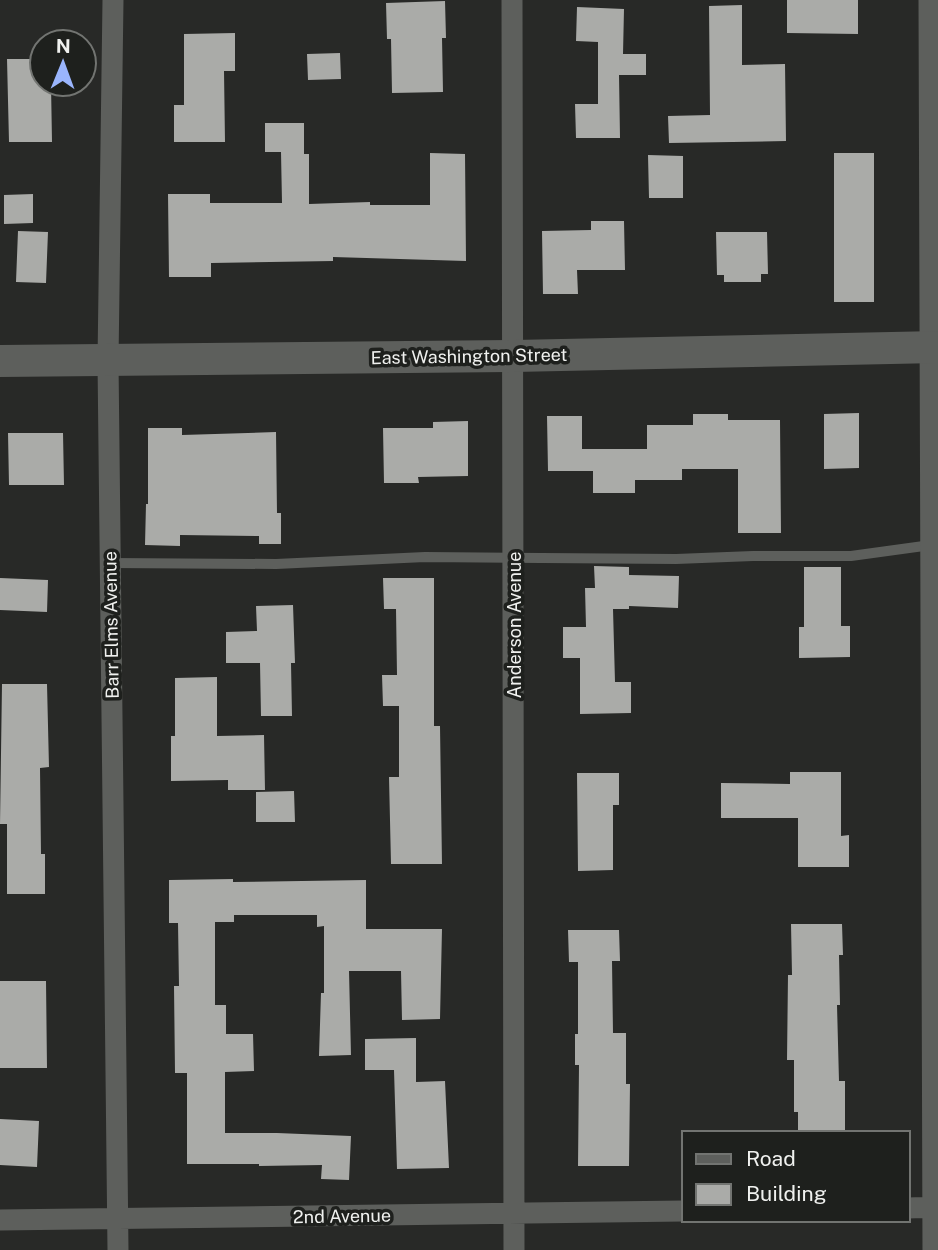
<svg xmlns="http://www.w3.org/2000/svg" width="938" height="1250" viewBox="0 0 938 1250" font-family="'Public Sans',sans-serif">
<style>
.building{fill:#aaaba8}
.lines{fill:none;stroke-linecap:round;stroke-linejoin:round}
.lane{stroke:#5d5f5c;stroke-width:10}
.street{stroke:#5d5f5c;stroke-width:21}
.secondary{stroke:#5d5f5c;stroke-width:32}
.labels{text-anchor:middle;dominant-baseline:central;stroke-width:7;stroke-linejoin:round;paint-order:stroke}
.street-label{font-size:18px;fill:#f0f1ef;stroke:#1e201d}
</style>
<rect width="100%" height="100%" fill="#282927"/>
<path class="building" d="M787,0h71v34l-71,-1z
M445,1l1,37h-4l1,54 -51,1 -1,-54h-4l-1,-36z
M742,5v60l43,-1 1,77 -117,2 -1,-27 42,-1 -1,-109z
M577,7l47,2 -1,45h23v21h-27l1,63h-44l-1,-34h23v-62l-22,-1z
M235,33v38h-11l1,71h-51v-37h10v-71z
M340,53l1,26 -33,1 -1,-26z
M7,59h35v25h9l1,58h-43z
M265,123h39v31h5v50l61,-2v3h60v-52l35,1 1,107 -133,-4v4l-122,2v14h-42l-1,-83h42v9h72l-1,-51h-16z
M834,153h40v149h-40z
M648,155l35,1v42h-34z
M33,194v29l-29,1v-29z
M591,221h33l1,49h-48l1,24h-35l-1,-63 49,-1z
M18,231l30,1 -2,51 -30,-1z
M716,232h51l1,42h-7v8h-37v-7h-7z
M859,413v55l-35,1v-55z
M693,414h35v6h52l1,113h-43v-64h-56v11h-47v13h-42v-22h-45l-1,-55h35v33h65v-24h46z
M468,421v55l-50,1 1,6h-35l-1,-55h50v-6z
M148,428h34v7l94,-3 1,81h4v31h-22v-8l-79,-1v11l-35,-1 1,-41h2z
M8,433h55l1,52h-55z
M594,566l35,1v8l50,1 -1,32 -49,-2v3h-16l2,73h16v31l-51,1v-56h-17v-31h23l-1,-39h10z
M804,567h37v59h9v31l-51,1v-31h5z
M0,578l48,2 -1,32 -47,-2z
M383,578h51v148h6l2,138h-51l-2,-87h10v-71h-16l-1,-31h15l-1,-66h-12z
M293,605l2,58h-4l1,53h-31l-1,-53h-34v-31l31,-1 -1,-25z
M217,677v59l47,-1 1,55h-37v-10l-57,1v-45h4v-58z
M2,684h45l2,83 -9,1 1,86h4v40h-38v-70h-7z
M790,772h51v64l8,-1v32h-51v-49h-77v-35l69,1z
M577,773h42v32h-6v65l-35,1z
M294,791l1,31h-39v-30z
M233,879v3l133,-2v49h76l-2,90 -38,1 -1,-49h-52l2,84 -32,1 2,-63h3v-67l-7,1v-12h-83v7h-19v83h11v29h27l1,37 -29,1v61h52l74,3 -2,44 -28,-1 1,-14 -63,1v-2h-72v-91h-12l-1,-87h5l-1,-63h-9v-43z
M791,924h51l1,31h-4l1,50h-3l2,76h6v52h-47v-21h-4v-52h-7l1,-85h4z
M568,930h51l1,31h-8l1,72h13v51h4l-1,82h-51l1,-101h-4v-31h3v-72h-9z
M0,981h46l1,87h-47z
M416,1038v44l29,-1 4,87 -52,1 -3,-99h-29v-31z
M0,1119l39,2 -2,46 -37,-2z"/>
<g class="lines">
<path class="lane" d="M111,563l165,1 149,-7 251,2 77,-3h98l80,-11"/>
<path class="street" d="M113,0l-5,361 10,889
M512,0l2,1250
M929,0l4,1250
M908,1208l30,-1
M0,1220l684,-9"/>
<path class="secondary" d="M0,361l514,-5 424,-9"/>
</g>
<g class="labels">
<g class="street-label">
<text transform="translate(469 356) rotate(-1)">East Washington Street</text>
<text transform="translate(111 625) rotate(-91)">Barr Elms Avenue</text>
<text transform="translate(514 625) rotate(-90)">Anderson Avenue</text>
<text transform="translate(342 1216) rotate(-1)">2nd Avenue</text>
</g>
</g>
<rect x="682" y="1131" width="228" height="91" fill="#1e201d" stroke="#727471" stroke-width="2"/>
<rect x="696" y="1154" width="35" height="10" fill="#5d5f5c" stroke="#727471" stroke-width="2"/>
<text x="746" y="1166" font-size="21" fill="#f0f1ef">Road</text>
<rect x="696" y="1184" width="35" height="21" fill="#aaaba8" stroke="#727471" stroke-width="2"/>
<text x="746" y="1201" font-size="21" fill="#f0f1ef">Building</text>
<g transform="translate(63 63) rotate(1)"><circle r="33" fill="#1e201d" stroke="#727471" stroke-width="2"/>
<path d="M0-5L12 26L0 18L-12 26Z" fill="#9ab5fd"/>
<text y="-10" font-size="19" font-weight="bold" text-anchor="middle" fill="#f0f1ef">N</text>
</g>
</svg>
